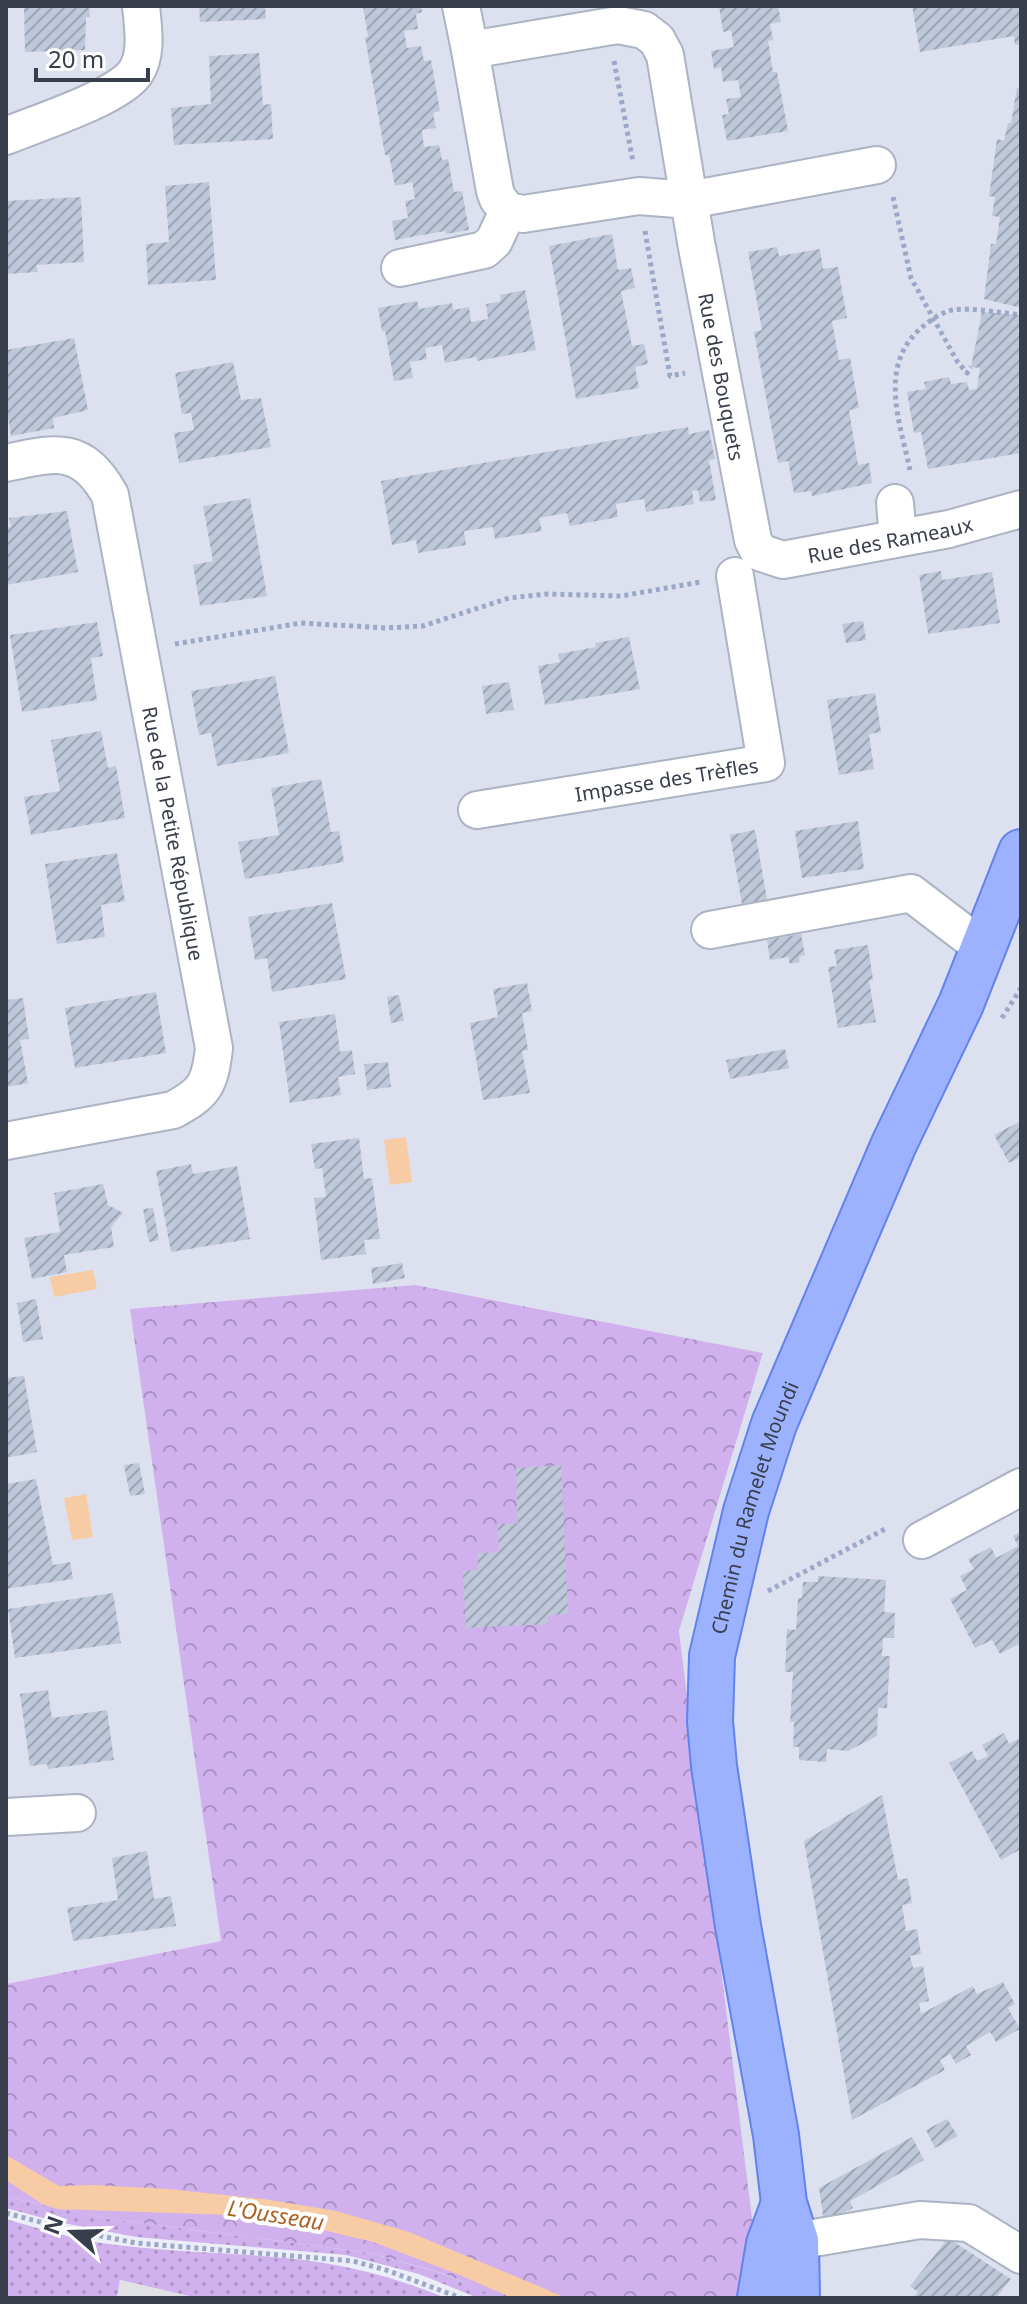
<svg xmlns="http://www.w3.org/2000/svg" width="1027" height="2304" viewBox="0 0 1027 2304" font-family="'Noto Sans',sans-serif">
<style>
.residential{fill:#dde1ef}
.grass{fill:url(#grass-dots)}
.forest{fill:url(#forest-crowns)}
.parking{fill:#dfe1e5}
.water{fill:#f7cba4}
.building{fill:url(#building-hatch)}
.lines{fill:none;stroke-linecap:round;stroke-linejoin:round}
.minor-casing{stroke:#acb3c3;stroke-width:40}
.major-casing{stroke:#6182ef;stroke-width:48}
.path{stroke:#9ca8c7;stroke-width:5;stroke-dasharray:4 4;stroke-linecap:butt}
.minor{stroke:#fff;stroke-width:36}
.major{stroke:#9cb2ff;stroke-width:44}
.labels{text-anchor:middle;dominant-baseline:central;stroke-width:8;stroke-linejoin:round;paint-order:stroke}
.street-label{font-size:20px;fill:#383e4c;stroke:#fff}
.water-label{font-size:22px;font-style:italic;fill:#a96322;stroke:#fff}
</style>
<defs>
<pattern id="grass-dots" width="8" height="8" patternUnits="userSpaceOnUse" patternTransform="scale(2)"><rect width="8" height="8" fill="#d0b1ee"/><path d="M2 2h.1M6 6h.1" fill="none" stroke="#aa91c3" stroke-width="1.8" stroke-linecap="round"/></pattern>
<pattern id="forest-crowns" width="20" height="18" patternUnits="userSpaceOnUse" patternTransform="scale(2)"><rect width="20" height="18" fill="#d0b1ee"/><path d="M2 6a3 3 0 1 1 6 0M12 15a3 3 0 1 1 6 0" fill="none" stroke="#aa91c3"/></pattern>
<pattern id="building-hatch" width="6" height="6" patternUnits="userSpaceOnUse" patternTransform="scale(2)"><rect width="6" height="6" fill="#bfc8da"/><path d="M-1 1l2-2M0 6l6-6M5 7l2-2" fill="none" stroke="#9ca4b3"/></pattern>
</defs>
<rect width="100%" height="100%" fill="#ebeef7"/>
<path class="residential" d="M6,6h1015v2292h-259l-83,-667 84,-277 -632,-44 90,631 -215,43z"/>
<path class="grass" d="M6,2197l104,22 260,34 74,21 56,24h-22l-59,-24 -73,-19 -210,-18 -78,-15 -52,-14z
M6,2219c31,9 63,19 95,24 62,9 123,9 184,15 56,5 110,19 161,40h-249l-77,-18 -3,18h-111z"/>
<path class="forest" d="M415,1285l348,68 -84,278 83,667h-264l-53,-24 -75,-21 -260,-34 -104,-22v-213l215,-43 -91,-632z"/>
<path class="parking" d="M120,2280l77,18h-80z"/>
<path class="water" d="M406,1137l6,45 -22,3 -6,-45z
M93,1270l4,19 -43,8 -4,-20z
M86,1494l7,43 -21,3 -8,-42z
M6,2155l53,31 35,-1 74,4 96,10 72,12 73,21 158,66h-55l-52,-23 -87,-33 -54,-13 -90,-14 -172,-6 -15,-5 -36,-24z"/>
<path class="building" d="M24,6h65l1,11h-4l-1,33 -60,2z
M199,6h66l1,13 -66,3z
M363,6h58l1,6 -6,2 2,15 -14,2 3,17 14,-2 3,15 7,-1 9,51 -7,2 3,15 -14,2 2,17 15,-2 3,15 6,-1 6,33 8,-1 7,39 -23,4 -1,-3 -50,9 -3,-19 16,-3 -3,-17 10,-2 -3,-17 -17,4 -6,-31h-4l-20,-118h3z
M719,6h59l3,16 -11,2 3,16 -5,1 5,31h4l11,59 -61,10 -5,-26 7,-1 -3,-15 15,-2 -3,-17 -15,2 -2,-15 -7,2 -3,-18 23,-4 -3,-17 -8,2z
M912,6h109v38l-6,1 -1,-9 -94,16z
M259,53l4,52 8,-1 2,35 -99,6 -3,-37 40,-4 -2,-48z
M1017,88l4,1v219l-37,-9 7,-55h5l4,-27 -8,-1 3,-19 -6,-1 8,-57 7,2 4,-18h3z
M209,182l7,98 -68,5 -2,-41 23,-2 -4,-56z
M81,197l3,65 -48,3 2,7 -32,2v-73z
M612,234l6,36 13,-2 4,20 -14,3 11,55 12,-2 4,20 -13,3 4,21 -63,11 -27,-153z
M777,247l2,9 41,-7 3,20 15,-2 9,51 -15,3 7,39 11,-2 9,50 -10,2 9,55 11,-2 3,20 -60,13 -1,-5 -17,2 -6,-32 -10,2 -24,-131 8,-2 -14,-78z
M525,290l11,60 -59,11 -1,-4 -31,6 -3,-18 -17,3 2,11 -17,3 3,16 -19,3 -9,-50h-3l-4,-23 39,-7 2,8 33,-6 1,7 16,-3 2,15 17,-3 -2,-15 15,-3 -1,-6z
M982,312l39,3 -3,18h3v120l-93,16 -7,-37 -7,1 -7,-41 19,-3 -2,-7 25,-5 2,7 16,-2 2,8 8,-1 3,-21 -9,-1z
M74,338l14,72 -35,8 1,10 -43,8 -5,-31v-55z
M233,362l8,38 20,-2 10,49 -92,16 -5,-30 20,-3 -3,-17 -9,1 -7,-41z
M688,427l1,7 20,-4 6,29 -6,1 7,40 -16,2 -2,-12 -6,1 2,13 -48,8 -2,-13 -28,5 2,13 -48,9 -3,-13 -28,5 3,13 -47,8 -2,-12 -29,4 2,14 -48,8 -2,-13 -24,5 -11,-64z
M250,498l17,98 -67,10 -7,-41 20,-4 -10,-55z
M67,511l11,61 -72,13v-57l5,-1 -2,-9z
M941,571l1,9 50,-8 8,51 -72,11 -9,-59z
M863,621l3,19 -20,3 -4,-19z
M97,622l6,34 -12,2 6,42 -75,12 -12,-77z
M629,637l11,52 -95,16 -7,-39 22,-4 -2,-8 38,-7 -1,-4z
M275,676l14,77 -72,13 -6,-33 -12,2 -8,-44z
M509,682l5,28 -28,4 -4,-28z
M875,693l6,39 -12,2 5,35 -35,6 -12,-75z
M101,731l7,37 8,-2 9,52 -94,17 -7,-38 36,-6 -9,-51z
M321,779l10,53 8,-1 5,31 -99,17 -7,-37 41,-7 -8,-47z
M858,821l6,48 -62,9 -7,-47z
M755,830l13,75 -25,5 -13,-75z
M117,853l8,48 -24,4 4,32 -48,7 -12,-80z
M332,903l14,76 -74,13 -5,-34 -12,2 -7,-43z
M801,934l4,21 -6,2 1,5 -10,2 -2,-7 -18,3 -3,-20z
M868,945l5,35h-4l7,42 -38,6 -10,-61 9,-1 -3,-16z
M527,983l5,28 -10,2 6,37 -6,1 8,42 -47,7 -13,-77 28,-6 -5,-28z
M156,992l10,61 -91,15 -10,-60z
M399,995l5,26 -13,2 -4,-26z
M23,998l6,41 -9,1 8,43 -22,4v-87z
M335,1014l5,38 12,-2 3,24 -17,3 3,18 -51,8 -11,-81z
M785,1049l4,19 -59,11 -4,-19z
M388,1062l3,25 -24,3 -3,-26z
M1021,1121v36l-12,6 -15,-28z
M359,1138l5,41 8,-1 8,61 -16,1 2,14 -45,6 -7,-62 12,-1 -4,-29 -7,1 -4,-25z
M191,1164l2,10 44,-8 13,73 -79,13 -15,-81z
M103,1184l5,21 15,8 -12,14 3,20 -50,8 3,17 -35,7 -8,-41 36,-6 -6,-39z
M153,1208l6,32 -10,2 -6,-33z
M402,1263l3,15 -32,6 -2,-16z
M36,1299l7,40 -20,3 -6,-39z
M24,1376l13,76 -31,6v-80z
M139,1463l6,31 -15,2 -6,-31z
M561,1465l7,149 -20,1v9l-82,4 -3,-57 15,-1 -1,-17 22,-1 -1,-28 20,-1 -2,-55z
M36,1479l17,86 17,-3 3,17 -67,10v-105z
M1021,1532v111l-21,11 -8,-14 -17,8 -25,-49 17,-9 -7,-14 14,-7 -6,-10 23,-12 5,11 22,-12 -5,-10z
M818,1576l68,4 -2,32 11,1 -1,25h-11l-1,18h8l-3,52h-9l-1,28 -29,15 -21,-2 -1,13 -27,-2v-13h-6l1,-25h-4l3,-50h-8l2,-43 9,1 2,-32h4l1,-16h15z
M113,1593l8,50 -106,15 -7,-49z
M48,1690l4,28 55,-8 7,50 -66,9 -1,-5 -17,2 -10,-72z
M1004,1733l5,11 12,-7v98l-3,2 3,12 -20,11 -52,-97 23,-12 5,10 11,-5 -6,-11z
M882,1795l16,85 10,-2 4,25 -10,2 4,26 11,-2 4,25 -11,2 3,12 10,-2 6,35 -10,2 2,11 52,-28 4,8 26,-12 12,22 -7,4 12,21 -24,13 -6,-10 -24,14 5,9 -15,9 -6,-10 -10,6 5,10 -93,50 -48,-279z
M147,1851l7,48 17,-3 5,30 -103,15 -6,-33 51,-8 -6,-42z
M947,2119l11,17 -23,12 -9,-18z
M912,2137l12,23 -74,41 3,7 -29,14 -5,-34z
M948,2238l63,41 -15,19h-82l4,-6 -8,-6z"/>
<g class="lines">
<defs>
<g id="minor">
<path d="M461,6l9,44"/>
<path d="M6,136c31,-13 111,-38 129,-63 13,-18 8,-46 6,-67"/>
<path id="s1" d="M877,165l-188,35 -50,-4 -116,18 -15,-3 -10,-12 -3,-8 -25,-141 148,-25 26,5 13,10 8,15 31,187 57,298 6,12 24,8 166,-31 72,-20"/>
<path d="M400,268l84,-18 10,-9 14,-30"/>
<path id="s2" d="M6,463c50,-11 76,-18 104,32l104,553c-4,36 -9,45 -41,62l-167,31"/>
<path d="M895,503l3,35"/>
<path id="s3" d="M477,810l289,-47 -31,-187"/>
<path d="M710,930l201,-37 72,55"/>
<path d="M922,1540l99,-53"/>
<path d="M6,1817l71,-4"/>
<path d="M796,2241l124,-21 49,3 52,32"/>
</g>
<g id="major">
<path d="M760,2298l9,-54 14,-38"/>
<path id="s4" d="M797,2298l-1,-57 -12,-38 -8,-68 -38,-209 -24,-160 -4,-45 2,-65 34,-145 28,-87 120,-280 67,-140 60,-152"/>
</g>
</defs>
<use href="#minor" class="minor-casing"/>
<use href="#major" class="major-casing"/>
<path class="path" d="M614,61l19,101
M893,197l18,81 46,83 10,12 4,-6
M645,231l25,145 15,-3
M910,470c-10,-47 -32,-103 10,-141 9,-8 20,-16 32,-19 21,-3 48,3 69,5
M175,644l126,-21 85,5 37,-2 86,-28 38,-4 74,2 80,-14
M1002,1018l19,-30
M768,1591l119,-63
M6,2213l65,17 65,13 217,18 33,9 75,28"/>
<use href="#minor" class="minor"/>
<use href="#major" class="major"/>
</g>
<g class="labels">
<g class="street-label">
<text stroke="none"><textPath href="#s1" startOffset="1078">Rue des Bouquets</textPath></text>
<text stroke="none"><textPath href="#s1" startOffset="1392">Rue des Rameaux</textPath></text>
<text stroke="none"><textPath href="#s3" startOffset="192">Impasse des Trèfles</textPath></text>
<text stroke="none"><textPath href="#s2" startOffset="466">Rue de la Petite République</textPath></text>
<text stroke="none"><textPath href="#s4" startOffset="804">Chemin du Ramelet Moundi</textPath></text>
</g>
<g class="water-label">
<text transform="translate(276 2214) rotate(9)">L'Ousseau</text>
</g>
</g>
<rect width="1027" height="2304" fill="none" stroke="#383e4c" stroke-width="16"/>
<g transform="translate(72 2232) rotate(290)" stroke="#ffffff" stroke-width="6" paint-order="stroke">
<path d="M0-6L14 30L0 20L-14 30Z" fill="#383e4c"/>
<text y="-12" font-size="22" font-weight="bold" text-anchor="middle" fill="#383e4c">N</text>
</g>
<path d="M36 68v12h112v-12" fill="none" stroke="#383e4c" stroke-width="4"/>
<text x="48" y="68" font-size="24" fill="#383e4c" stroke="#ffffff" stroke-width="6" paint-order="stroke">20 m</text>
</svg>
